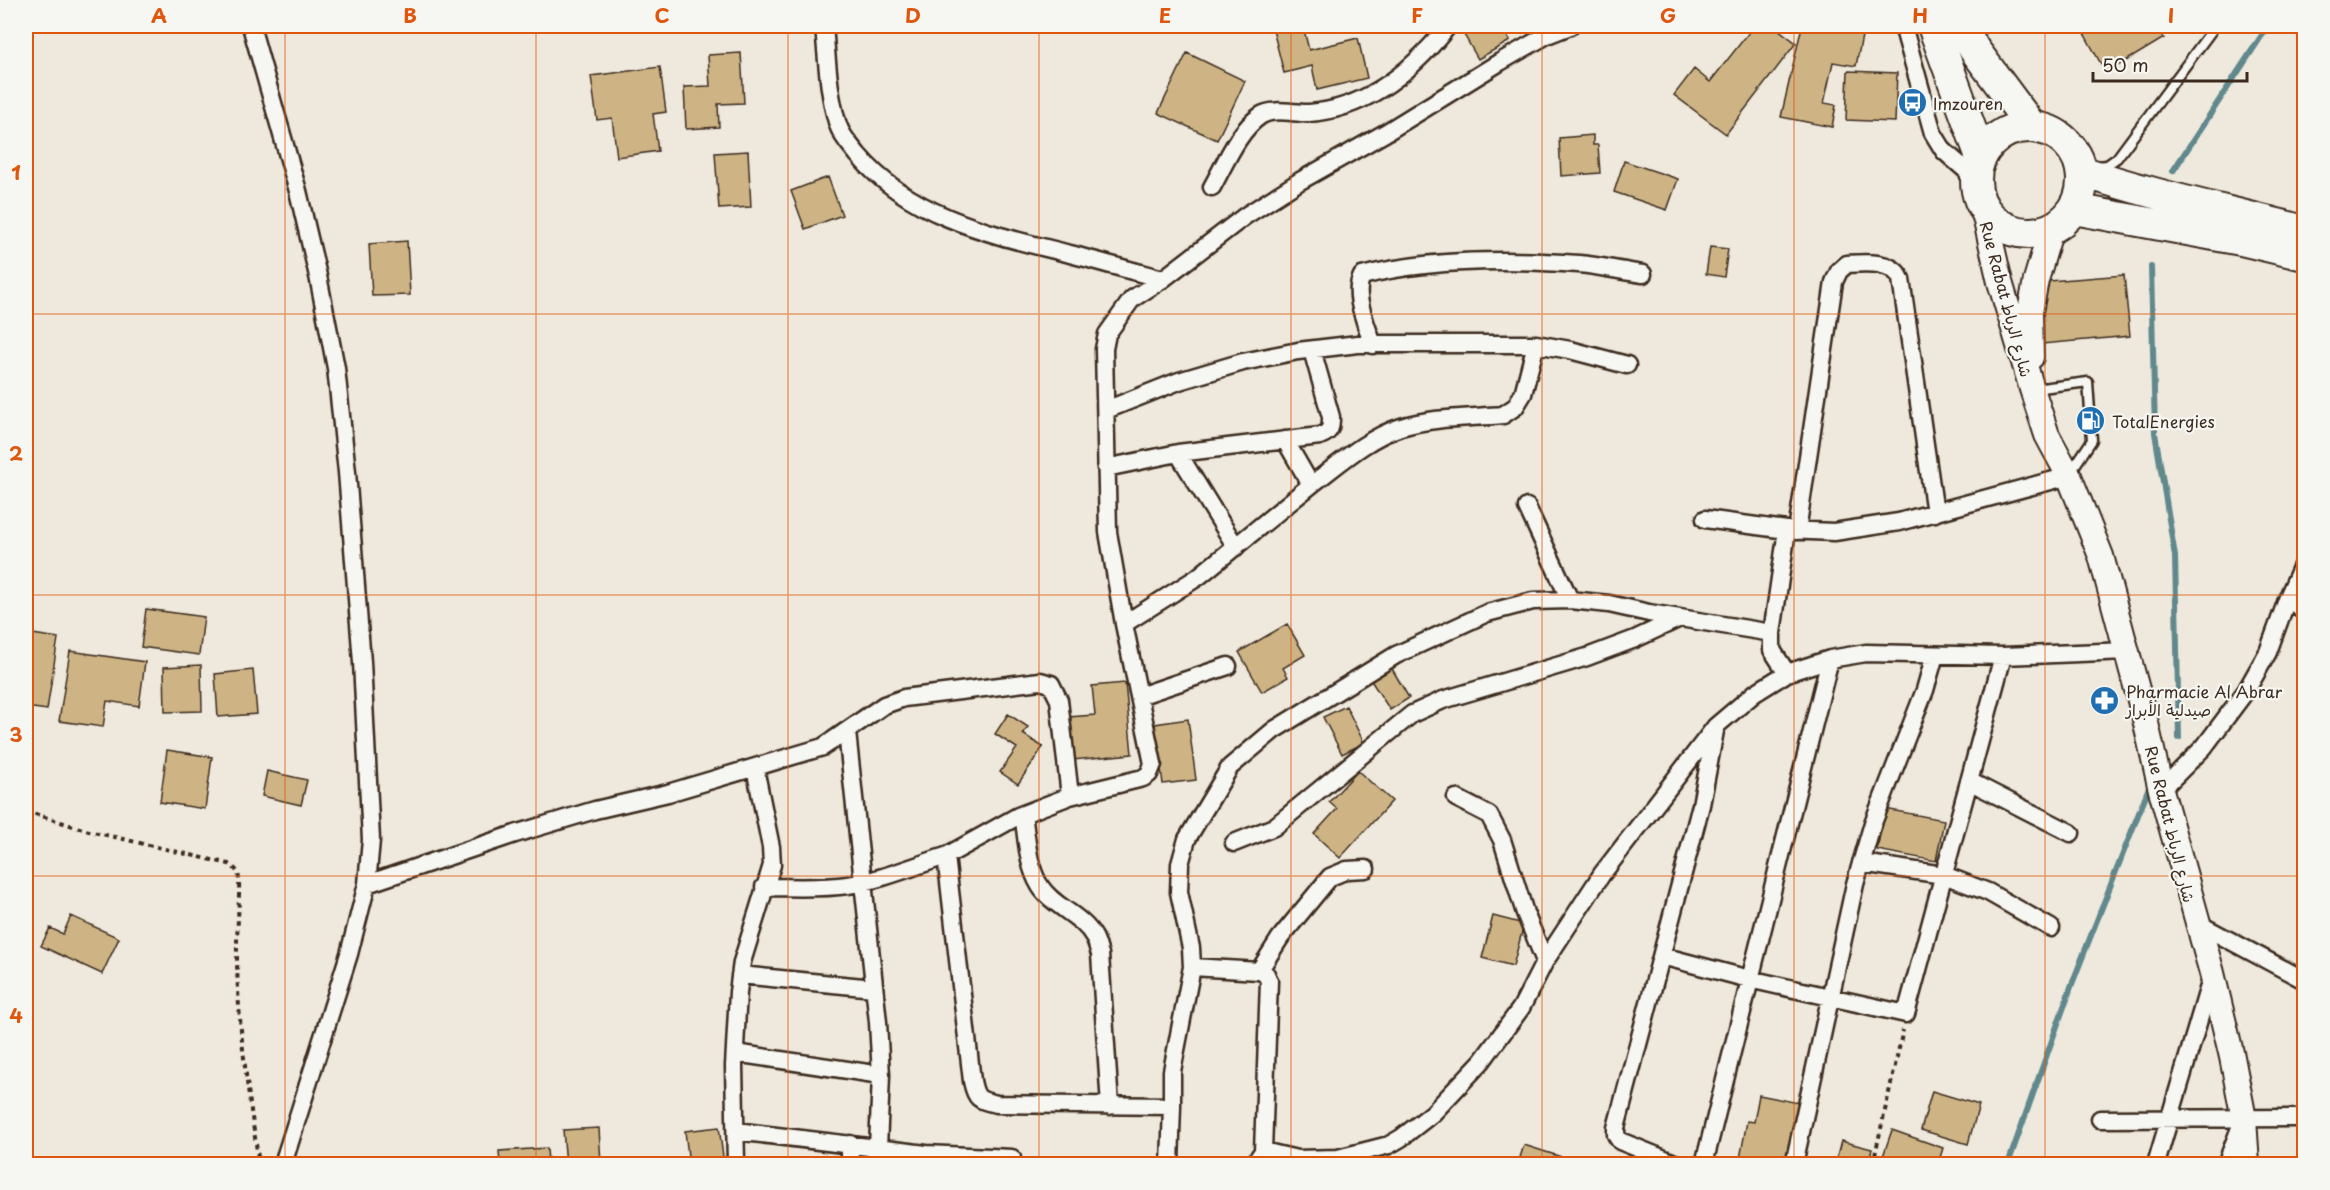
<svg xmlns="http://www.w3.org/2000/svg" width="2330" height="1190" viewBox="0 0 2330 1190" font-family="'Playpen Sans','Playpen Sans Arabic',sans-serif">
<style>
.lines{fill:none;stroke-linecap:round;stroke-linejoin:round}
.stream{stroke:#60888d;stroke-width:6}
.building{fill:#ceb485;stroke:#3b2a1e;stroke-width:1.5}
.lane-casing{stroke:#3b2a1e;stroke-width:13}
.street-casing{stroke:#3b2a1e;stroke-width:21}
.secondary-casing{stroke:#3b2a1e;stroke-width:28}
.highway-casing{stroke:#3b2a1e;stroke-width:34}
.path{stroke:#3b2a1e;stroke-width:4;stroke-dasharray:4.5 4.5;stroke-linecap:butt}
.lane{stroke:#f6f6f2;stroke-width:8}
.street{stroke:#f6f6f2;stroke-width:16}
.secondary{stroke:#f6f6f2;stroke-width:24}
.highway{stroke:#f6f6f2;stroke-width:30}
.grid{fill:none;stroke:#df570d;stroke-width:1.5;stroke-opacity:0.55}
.labels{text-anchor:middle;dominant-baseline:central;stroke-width:4.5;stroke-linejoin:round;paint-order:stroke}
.poi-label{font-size:16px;fill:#3b2a1e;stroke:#f6f6f2;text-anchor:start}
.street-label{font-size:16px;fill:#3b2a1e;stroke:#f6f6f2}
.neatline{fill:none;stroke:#df570d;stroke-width:2}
.grid-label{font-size:20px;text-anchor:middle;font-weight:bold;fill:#df570d}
</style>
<rect width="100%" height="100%" fill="#eee9dc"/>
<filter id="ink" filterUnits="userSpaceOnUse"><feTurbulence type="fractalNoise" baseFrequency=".0167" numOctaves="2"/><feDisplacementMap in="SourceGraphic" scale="12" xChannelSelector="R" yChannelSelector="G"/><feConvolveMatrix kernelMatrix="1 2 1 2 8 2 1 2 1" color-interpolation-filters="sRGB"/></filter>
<g filter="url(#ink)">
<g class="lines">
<path class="stream" d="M2173,171l95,-145
M2151,267l4,166 20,123 4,182
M2008,1164l64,-180 77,-197"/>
</g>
<path class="building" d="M1272,26h31l6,24 49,-12 9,40 -50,12 -5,-24 -28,7z
M1459,26h42l9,15 -32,18z
M1754,26h20l22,17 -70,91 -52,-39 20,-26 16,13z
M1802,26h62l-8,40 -23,-4 -9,41 12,2 -4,22 -51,-10z
M2080,26h75l9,12 -58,35z
M741,53l3,50 -26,1 1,23 -33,2 -2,-42 26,-1 -2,-31z
M1187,53l58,28 -28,59 -59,-27z
M660,67l6,45 -13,2 5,37 -41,6 -5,-39 -15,2 -6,-44z
M1848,71l49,2 -2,49 -49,-2z
M1593,135v10h5l2,28 -39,3 -2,-38z
M748,151l3,56 -32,2 -4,-56z
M1624,161l54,18 -11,31 -53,-18z
M828,177l14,38 -37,14 -14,-38z
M407,241l3,54 -38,1 -3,-52z
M1710,247l18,2 -4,28 -18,-3z
M2124,275l6,61 -88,8 -5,-62z
M146,609l58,8 -5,38 -58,-8z
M1287,624l18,31 -22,13 5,9 -26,15 -23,-40z
M26,633l32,5 -11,72 -21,-3z
M70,651l75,11 -6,44 -32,-5 -4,26 -44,-6z
M201,665l1,46 -37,1 -1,-45z
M1391,667l18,31 -19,12 -20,-31z
M253,670l4,44 -39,3 -3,-43z
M1125,683l7,71 -59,6 -5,-43 27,-2 -3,-29z
M1346,706l18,37 -22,11 -19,-37z
M1008,714l20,13 -5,7 20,13 -25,37 -18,-12 17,-24 -22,-14z
M1188,719l8,61 -33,4 -8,-60z
M167,750l45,7 -7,52 -45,-7z
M267,771l40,9 -6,25 -39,-9z
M1358,771l34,30 -52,57 -26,-24 23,-25 -8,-7z
M1885,809l59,11 -8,41 -59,-11z
M71,916l48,22 -17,36 -61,-28 9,-18 13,6z
M1493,916l31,8 -11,42 -31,-8z
M1932,1091l47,14 -11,39 -47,-14z
M1759,1095l40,8 -12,61h-48l8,-43 7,1z
M719,1127l5,37h-35l-4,-33z
M599,1128l2,36h-35l-3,-34z
M1892,1130l51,18 -5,16h-49l-8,-2z
M1841,1141l31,8 -4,15h-33z
M1524,1145l47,15 -2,4h-51z
M547,1148l1,16h-48l-1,-13z"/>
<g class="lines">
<defs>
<path id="lane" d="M2097,166l10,-1 10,-7 98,-132
M2034,389l54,-7 4,58 -22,33"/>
<path id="street" d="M251,26l47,165 20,85 18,92 11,104 15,190 9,178 -4,44 -18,70 -66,210
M824,26c3,32 4,67 14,99 4,12 13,21 20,30 53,63 137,80 212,99 31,8 62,17 93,25
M1901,26l4,7 28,100 11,18 31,27
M1212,187c13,-23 26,-56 48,-71 13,-9 35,-2 49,-3 58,-4 105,-44 139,-87
M1373,345c-6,-20 -21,-50 -11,-69 67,-17 148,-17 217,-12 21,2 43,7 64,10
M1106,410l73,-29 64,-19 55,-11 60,-7h178l34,6 57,15
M1178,453l58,94
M1106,468l72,-15 142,-17c11,-4 11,-9 11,-19l-19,-67
M1311,485c28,-21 56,-47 90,-58 32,-10 69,-9 102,-12l12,-8 8,-13 13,-50
M1527,507l43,93
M1705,519l82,11 47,2 65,-10 170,-46
M1787,530l-15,103v17l15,23
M1797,531l37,-249 5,-11 8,-7c18,-1 46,-4 54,15l34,234
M2288,597l16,15
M1124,624l74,-47 113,-92 -26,-45
M1139,696l89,-30
M847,732l31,290 3,53 -3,73
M1969,781l102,52
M2161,790l43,-43 42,-56 22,-39 20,-55 16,-36
M1456,798l33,17 13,25 23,73 20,48
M1023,814c4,24 4,51 17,72 13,21 42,29 54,51 3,5 4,12 6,17l10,152
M1234,843l40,-16 138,-113 31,-14 144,-43 48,-18 45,-21
M1861,863l83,12 44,17 63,36
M367,884l148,-50 80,-24 73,-17 155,-46 61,-42 20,-7 136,-17 11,3 8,16 11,96
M764,887c28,0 56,2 84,-2 33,-5 66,-19 98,-29
M2197,923l107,57
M1662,956l87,23 157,35 97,-358
M1192,967l-1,-19 -12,-56 1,-28 7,-25 43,-72 44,-37 122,-75 91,-42 46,-12 37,-1 39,4 40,9 123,20
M1259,971l21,-33 50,-61 17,-7 19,-1
M740,975l134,13
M735,1053l146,22
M1172,1106v-35l20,-104 67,4 7,3 3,7 -6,170
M2100,1119l204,-1
M736,1131l190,23v10
M926,1154l86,4
M736,1164l-2,-98 4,-74 4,-30 30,-97 -1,-18 -16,-79
M850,1164v-20
M1170,1164l2,-58 -175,-2c-18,-4 -21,-4 -25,-23l-26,-225 72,-40 52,-20 73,-18 6,-4 4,-10 -29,-140 -16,-92 -4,-183 3,-15 25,-35 31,-20 82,-63 55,-35 85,-48 115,-71 47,-27 23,-9
M1254,1164l9,-13 34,8 41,-1 51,-13 12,-7 32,-25 49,-52 39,-53 24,-47 57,-87 114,-148 39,-33 32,-20 43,-14 36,-6 137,3 125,-5
M1677,1164l-57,-23 -4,-6v-7l85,-323 14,-74
M1704,1164l126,-505
M1794,1164l61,-280 18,-61 52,-133 10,-35
M2156,1164l56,-188
M2226,1164l16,-41"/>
<path id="secondary" d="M1983,208l17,74 32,107 15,46 22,41 32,80 44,163 16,71 51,183 20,84 12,62 3,45
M2031,357l-1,-45 6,-32 15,-51"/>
<path id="highway" d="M1933,26l48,131
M1962,26l12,23 58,78
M1976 180a53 53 0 1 1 106 0a53 53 0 1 1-106 0Z
M2081,171c73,25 149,40 223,60
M2074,209l167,31 63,15"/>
</defs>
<use href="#lane" class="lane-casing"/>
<use href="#street" class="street-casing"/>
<use href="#secondary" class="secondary-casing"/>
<use href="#highway" class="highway-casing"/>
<path class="path" d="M26,811l63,20 140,33c4,3 7,5 9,9 3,9 -1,56 -1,69 -1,75 11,149 22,222
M1873,1164l30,-134"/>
<use href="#lane" class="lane"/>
<use href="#street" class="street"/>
<use href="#secondary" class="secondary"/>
<use href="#highway" class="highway"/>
</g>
</g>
<path class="grid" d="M285,26v1138M536,26v1138M788,26v1138M1039,26v1138M1291,26v1138M1542,26v1138M1794,26v1138M2045,26v1138M26,314h2278M26,595h2278M26,876h2278"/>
<defs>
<symbol id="bus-disc" viewBox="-11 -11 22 22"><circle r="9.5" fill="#1f6fb2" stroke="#f6f6f2"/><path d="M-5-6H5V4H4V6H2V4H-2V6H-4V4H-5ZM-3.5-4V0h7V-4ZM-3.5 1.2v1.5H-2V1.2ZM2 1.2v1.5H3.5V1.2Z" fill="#fff"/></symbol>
<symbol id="fuel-disc" viewBox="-11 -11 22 22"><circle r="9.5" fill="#1f6fb2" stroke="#f6f6f2"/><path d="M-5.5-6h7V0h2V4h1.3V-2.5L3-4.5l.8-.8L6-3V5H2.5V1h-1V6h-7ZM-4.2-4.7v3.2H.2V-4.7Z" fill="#fff"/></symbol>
<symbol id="pharmacy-disc" viewBox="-11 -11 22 22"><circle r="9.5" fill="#1f6fb2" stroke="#f6f6f2"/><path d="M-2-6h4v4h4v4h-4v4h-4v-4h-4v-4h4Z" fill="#fff"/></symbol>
</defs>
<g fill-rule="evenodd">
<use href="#bus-disc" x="1896" y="86" width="33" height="33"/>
<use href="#fuel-disc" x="2074" y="404" width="33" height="33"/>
<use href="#pharmacy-disc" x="2088" y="684" width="33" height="33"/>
</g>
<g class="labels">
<g class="poi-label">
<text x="1933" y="103">Imzouren</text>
<text x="2112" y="421">TotalEnergies</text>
<text x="2126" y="691">Pharmacie Al Abrar<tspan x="2126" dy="18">صيدلية الأبرار</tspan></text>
</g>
<g class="street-label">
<text transform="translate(2007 299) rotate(75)">Rue Rabat شارع الرباط</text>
<text transform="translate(2171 824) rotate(76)">Rue Rabat شارع الرباط</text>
</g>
</g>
<rect width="2330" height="1190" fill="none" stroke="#f6f6f2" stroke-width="66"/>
<path d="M2093 72v9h154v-9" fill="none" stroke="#3b2a1e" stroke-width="3"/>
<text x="2102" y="72" font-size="18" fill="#3b2a1e" stroke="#f6f6f2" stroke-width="4.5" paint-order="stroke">50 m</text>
<rect x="33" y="33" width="2264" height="1124" class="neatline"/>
<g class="grid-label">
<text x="159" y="23">A</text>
<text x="410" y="23">B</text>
<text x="662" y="23">C</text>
<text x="913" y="23">D</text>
<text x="1165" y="23">E</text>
<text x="1417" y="23">F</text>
<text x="1668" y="23">G</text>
<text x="1920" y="23">H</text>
<text x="2171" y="23">I</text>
<text x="16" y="180">1</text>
<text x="16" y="461">2</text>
<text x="16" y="742">3</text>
<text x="16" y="1023">4</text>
</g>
</svg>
